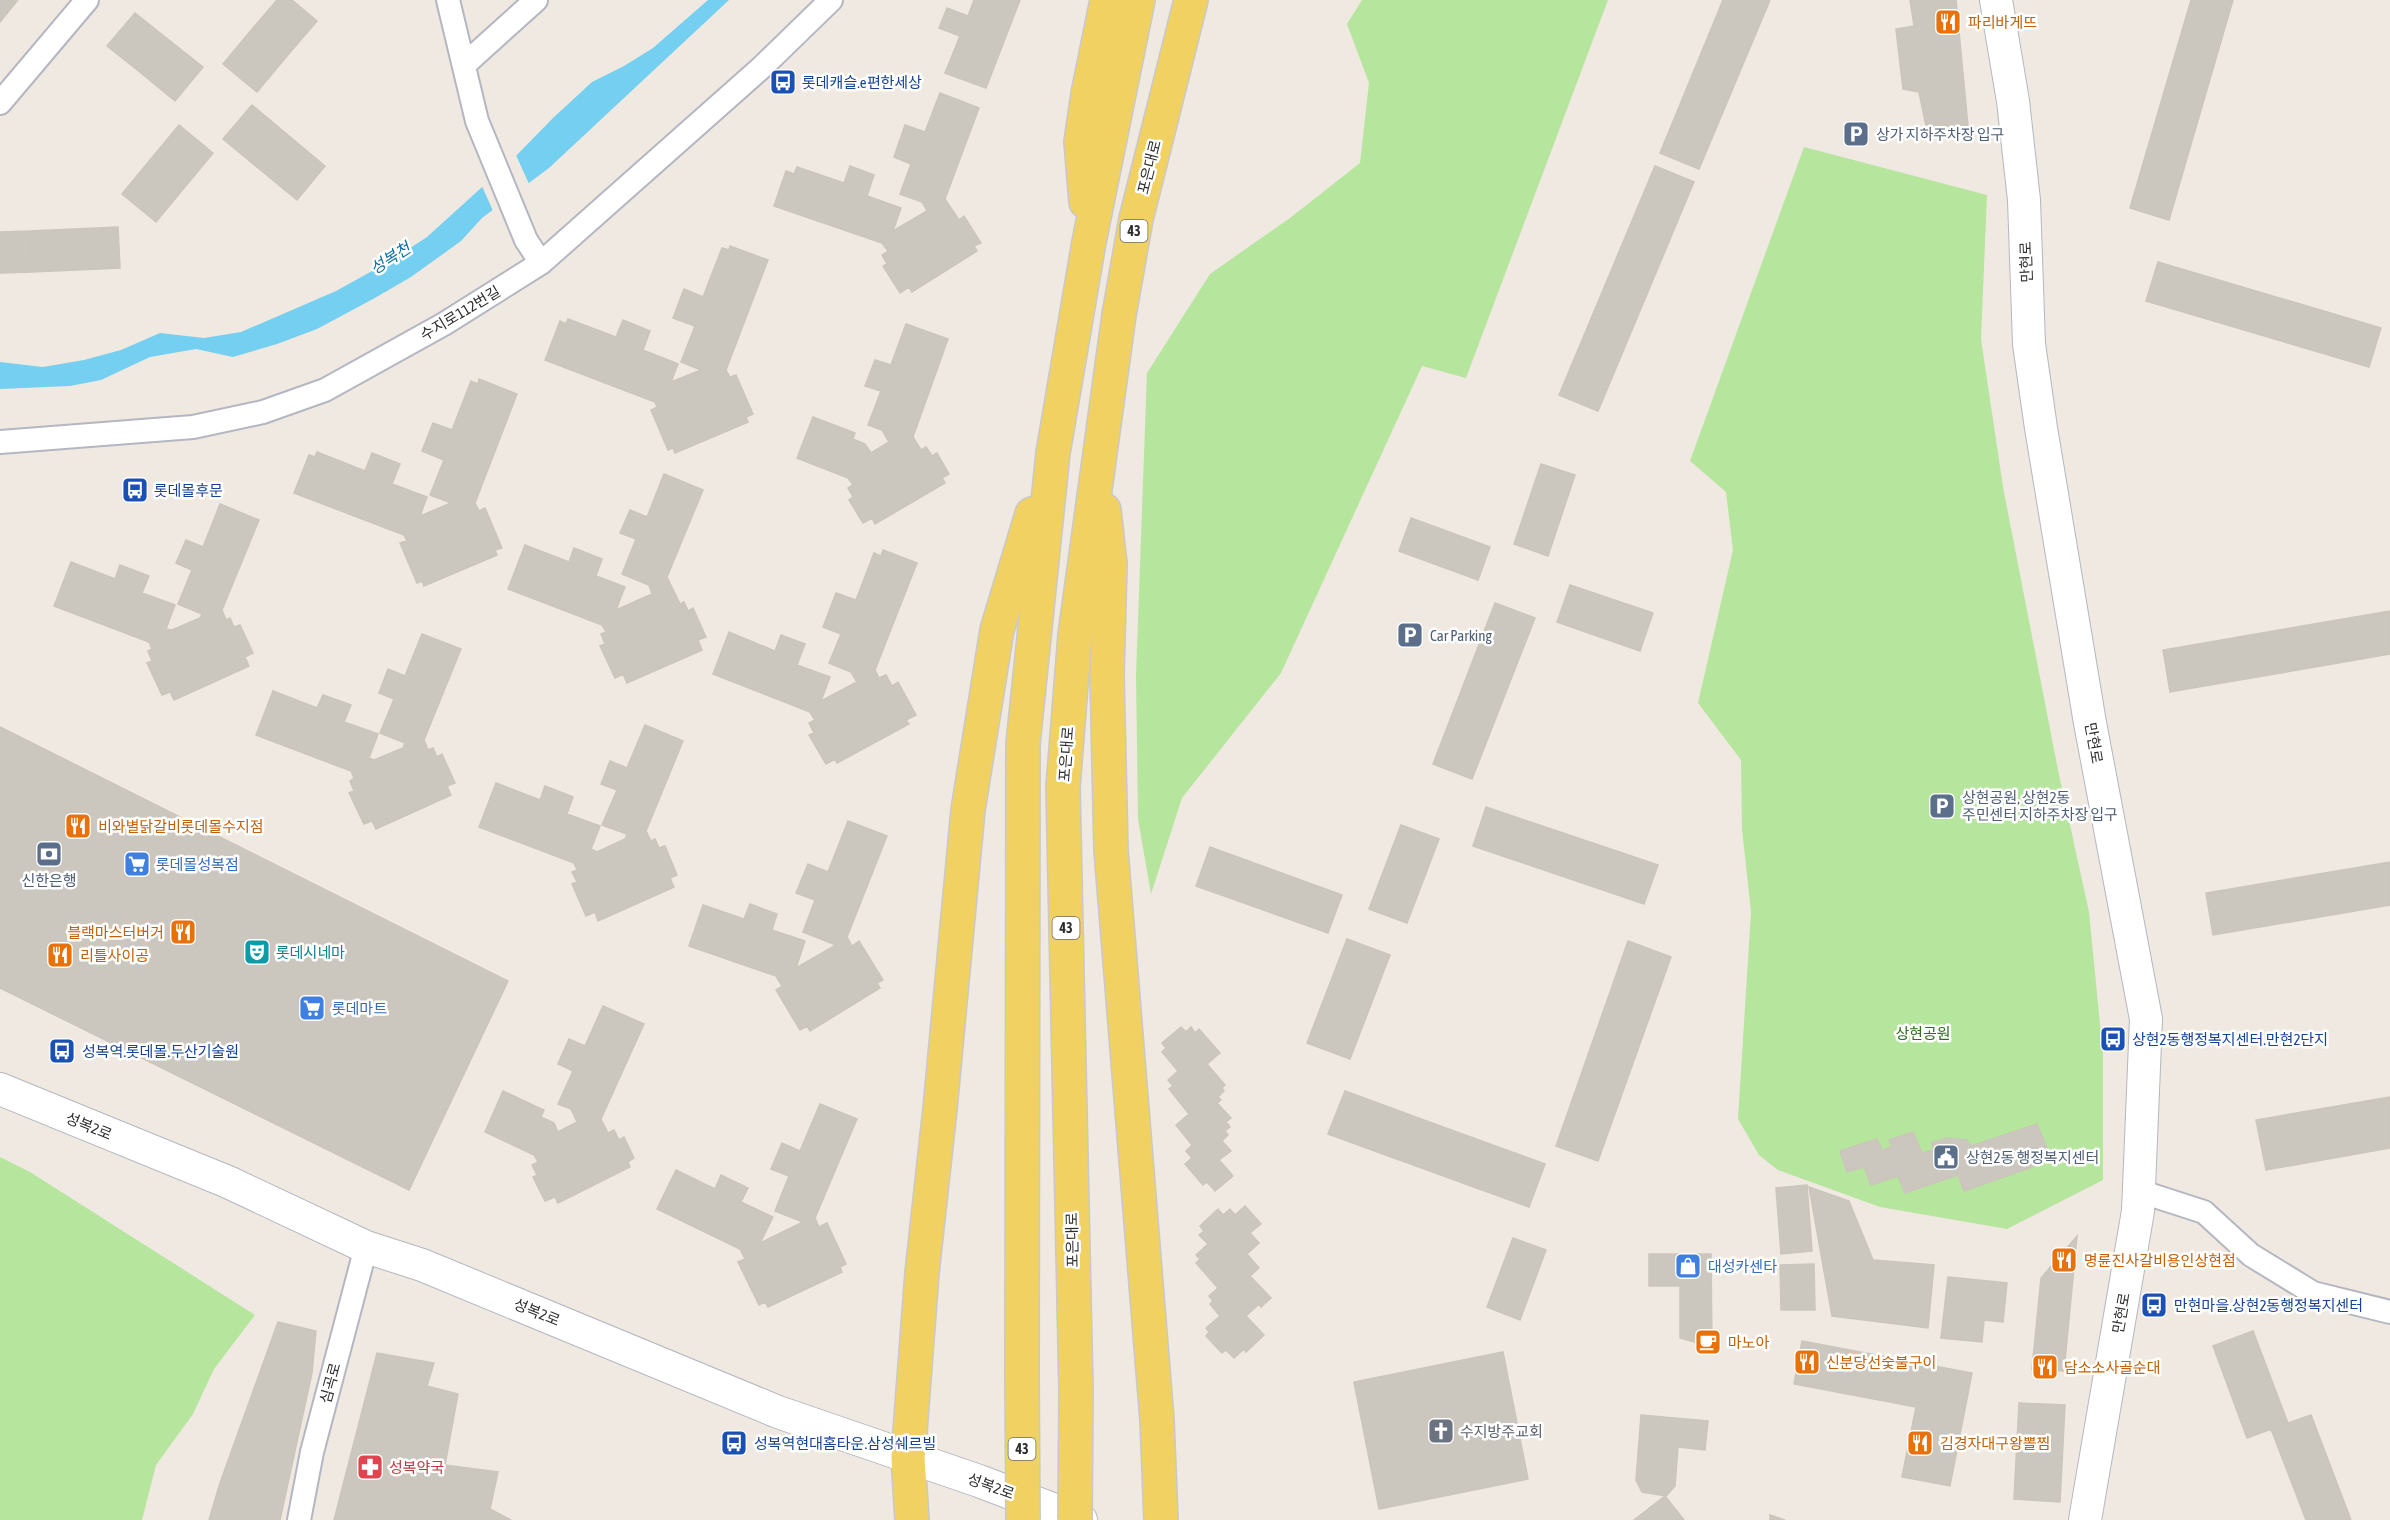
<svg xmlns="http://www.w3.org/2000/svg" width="2390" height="1520" viewBox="0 0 2390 1520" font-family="'Asap Condensed','Noto Sans KR',sans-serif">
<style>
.green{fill:#b6e59e}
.water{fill:#75cff0}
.pier{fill:#efe9e1}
.building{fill:#cbc7bf;stroke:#cbc5ba;stroke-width:1.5}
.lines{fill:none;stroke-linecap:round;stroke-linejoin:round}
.street-casing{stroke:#b4b7c1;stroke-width:26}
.secondary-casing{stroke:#b4b7c1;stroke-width:34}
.primary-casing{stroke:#c9c9c9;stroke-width:36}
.street{stroke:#fff;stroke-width:22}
.secondary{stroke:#fff;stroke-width:32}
.primary{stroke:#f2d163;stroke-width:33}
.primary-bridge-casing{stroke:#c9c9c9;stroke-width:36;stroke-linecap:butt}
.primary-bridge{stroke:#f2d163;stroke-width:33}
.labels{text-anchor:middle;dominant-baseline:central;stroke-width:5;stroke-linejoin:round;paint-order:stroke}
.shield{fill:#fff;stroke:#6d6d6d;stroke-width:1.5}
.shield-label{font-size:14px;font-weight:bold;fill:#2e2e2e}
.food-label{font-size:15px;fill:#c56008;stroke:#fff;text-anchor:start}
.transit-label{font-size:15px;fill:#164399;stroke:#fff;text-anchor:start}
.service-label{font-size:15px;fill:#4e5e75;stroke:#fff;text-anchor:start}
.street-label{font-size:15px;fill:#2e2e2e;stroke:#fff}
.shop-label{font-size:15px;fill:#366cbe;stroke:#fff;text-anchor:start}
.culture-label{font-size:15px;fill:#0d838f;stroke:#fff;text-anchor:start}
.park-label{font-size:15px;fill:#2c6e1b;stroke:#fff}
.worship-label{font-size:15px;fill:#5b616d;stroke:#fff;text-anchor:start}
.health-label{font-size:15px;fill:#be3a42;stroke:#fff;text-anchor:start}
.water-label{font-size:16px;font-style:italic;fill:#0d6fa3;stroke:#fff}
</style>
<rect width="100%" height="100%" fill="#efe9e1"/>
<path class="green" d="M1362,0h246l-142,378 -44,-12 -141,307 -99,125 -31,96 -13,-75 -2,-144 11,-302 63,-99 80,-56 70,-55 9,-80 -22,-59z
M1804,147l183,48 -6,144 22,148 55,283 31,142 14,143v125l-96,49 -127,-22 -102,-37 -19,-15 -21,-36 13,-207 -9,-83 -1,-69 -43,-57 35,-153 -7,-58 -36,-31z
M0,1157l30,15 225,143 -41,54 -21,45 -37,51 -14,55h-142z"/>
<path class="water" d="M708,0h21l-180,168 -67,50 -21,23 -50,36 -38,22 -56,30 -40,15 -44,13 -37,-8 -46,8 -49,23 -31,6 -70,3v-27l43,5 41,-7 37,-10 39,-17 44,5 37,-6 95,-41 56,-31 35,-23 86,-78 40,-41 39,-36 32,-16 29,-18z"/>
<path class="pier" d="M515,153l15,33 -36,27 -13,-29z"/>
<path class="building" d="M0,0l17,1 -17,21z
M277,0h15l25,21 -30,35 -34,-28z
M974,0h46l-34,88 -41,-15 15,-37 -21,-8 8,-20 21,8z
M1723,0h47l-71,169 -39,-16z
M1910,0h46l12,126 -41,5 -8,-39 -16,-3 -7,-60 18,-3z
M2191,0h42l-64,220 -39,-12z
M135,13l34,27 -28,33 -34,-27z
M253,28l34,28 -30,36 -34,-28z
M169,40l34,27 -28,34 -34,-28z
M940,93l39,15 -34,91 14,21 5,-4 17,27 -7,3 3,5 -65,41 -3,-5 -9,6 -17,-27 4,-2 -5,-9 6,-4 -6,-8 -108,-37 12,-35 8,3 3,-7 47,16 6,-17 24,9 -7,21 34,12 -8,23 34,-20 -5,-9 -22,-8 11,-30 -17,-7 11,-32 20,7z
M252,105l73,61 -28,34 -74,-61z
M179,125l34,28 -57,69 -34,-28z
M1655,166l39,16 -96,229 -39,-16z
M118,227l2,41 -88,4 -2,-41z
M30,231l2,41 -32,1v-41z
M730,246l38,14 -42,110 4,7 6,-2 17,39 -7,3 2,5 -73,31 -2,-5 -5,2 -17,-40 6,-3 -2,-5 -110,-42 15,-39 6,3 2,-5 48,18 7,-17 27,11 -7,19 35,14 -7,18 30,-12 -20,-8 14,-36 -22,-8 11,-29 19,8 19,-49 7,2z
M2158,262l223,66 -12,39 -223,-66z
M906,324l42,15 -35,98 8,13 5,-3 6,9 5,-3 12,21 -7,4 3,5 -70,41 -3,-6 -9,5 -14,-23 4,-3 -5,-9 5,-3 -5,-7 -51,-20 16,-41 42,16 -2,6 12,5 6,9 18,-11 -7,-12 -14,-5 13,-34 -16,-5 10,-26 16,5z
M479,379l38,15 -42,109 4,8 6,-3 17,40 -7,2 2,5 -73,31 -2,-5 -5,2 -17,-40 7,-2 -3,-6 -110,-42 15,-38 6,2 2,-5 48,19 7,-18 28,11 -8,20 35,13 -7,19 31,-13 -21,-8 14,-35 -22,-9 11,-28 19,7 19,-49 7,3z
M1541,464l34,11 -27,81 -34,-12z
M664,474l39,16 -36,87 13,27 4,-2 4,9 5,-3 13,29 -8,3 4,10 -75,33 -4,-9 -8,4 -15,-32 5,-2 -4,-10 5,-2 -4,-7 -94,-36 17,-44 44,17 5,-14 28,11 -6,17 29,11 -9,23 36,-16 -3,-9 -27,-11 14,-35 -16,-6 10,-23 17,7z
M220,504l39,16 -37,90 4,10 4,-2 4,9 6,-2 13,28 -8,4 4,9 -75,34 -4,-8 -8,3 -15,-32 5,-2 -4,-10 4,-2 -3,-7 -95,-36 17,-44 44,17 5,-14 29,11 -7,17 33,12 -9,24 6,1 28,-12 2,-4 -24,-10 14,-34 -16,-7 10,-23 17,7z
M1411,518l79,29 -12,33 -79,-29z
M883,550l34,13 -42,107 4,8 7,-3 6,11 6,-4 18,33 -10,5 3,4 -72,39 -2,-4 -9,5 -17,-29 5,-2 -5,-10 6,-3 -5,-8 -97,-38 16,-42 46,19 6,-16 24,9 -8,21 33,12 -9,24 36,-19 -6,-10 -22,-9 12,-29 -18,-7 13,-34 20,7 18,-47 7,3z
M1570,585l83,28 -13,38 -83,-29z
M1495,603l40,15 -63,161 -39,-15z
M2390,611v43l-220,38 -7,-42z
M422,634l39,15 -37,91 4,10 5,-2 4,9 5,-3 13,29 -8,3 4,9 -75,34 -4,-8 -8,3 -15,-31 5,-2 -4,-10 4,-3 -3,-7 -95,-36 17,-44 44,17 6,-13 28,10 -7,17 34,12 -9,24 5,2 29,-12 2,-5 -25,-10 14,-34 -15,-6 9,-24 17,7z
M645,725l38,16 -37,90 5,10 4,-2 4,9 6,-2 12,29 -7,3 4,9 -76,34 -3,-9 -9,4 -14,-32 5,-2 -5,-10 5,-2 -3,-7 -95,-36 17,-44 44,17 5,-14 28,11 -6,17 33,12 -9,23 6,3 28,-13 2,-5 -25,-9 15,-35 -16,-6 9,-23 17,7z
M0,727l508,254 -99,209 -409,-202z
M1486,807l172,58 -14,39 -171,-58z
M848,821l39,15 -40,101 5,9 7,-5 24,39 -6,3 3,5 -70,43 -3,-5 -7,4 -24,-40 6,-4 -6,-10 -87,-30 14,-41 41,14 6,-15 27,10 -5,16 33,11 -9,27 40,-23 -33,-13 12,-32 -19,-7 12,-29 20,8z
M1401,825l38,14 -32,84 -38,-14z
M1210,847l132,48 -14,38 -132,-47z
M2390,862v43l-177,30 -7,-42z
M1347,939l43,16 -40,104 -43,-16z
M1628,941l43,16 -73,204 -42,-15z
M603,1006l41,18 -43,95 7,14 6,-3 5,10 5,-3 10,21 -6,4 2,5 -72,36 -3,-6 -10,4 -12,-24 4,-2 -5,-10 6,-3 -4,-7 -49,-23 18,-41 41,19 -3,7 13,6 4,9 19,-10 -6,-13 -13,-5 15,-33 -15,-7 11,-25 16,7z
M1181,1027l5,5 5,-5 4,6 4,-4 21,24 -13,11 18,21 -3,3 2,3 -6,6 3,3 -4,3 14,15 -5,4 4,5 -5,4 3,4 -6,6 9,10 -12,9 14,16 -18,15 -8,-9 -4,3 -18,-21 7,-6 -6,-7 6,-6 -16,-20 13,-11 -20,-25 4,-3 -5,-6 10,-9 -16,-19 4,-4 -4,-5z
M1345,1091l98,36 -16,43 -99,-36z
M2390,1097v51l-124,22 -10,-50z
M820,1104l37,15 -42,99 4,9 8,-4 19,41 -6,3 2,5 -74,35 -3,-5 -6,3 -21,-43 7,-3 -5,-10 -83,-40 19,-39 39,19 6,-14 27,13 -7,14 32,15 -13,26 43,-21 -28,-11 14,-35 -18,-7 11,-26 18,8z
M2037,1124l15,36 -88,31 -6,-16 -53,18 -7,-17 -27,9 -7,-18 -17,5 -7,-21 37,-12 5,11 10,-3 -3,-7 24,-8 9,21 12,-3 -3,-7 16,-5 20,2 4,6z
M1443,1127l102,37 -16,43 -102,-37z
M1807,1185l5,66 -31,3 -5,-66z
M1809,1187l40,14 24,59 61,5 -6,63 -96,-12z
M1245,1206l16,18 -11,9 9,10 -12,11 12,14 -9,8 21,22 -10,9 -2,-3 -13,12 18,19 -18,17 -2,-3 -10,9 -8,-8 -4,3 -16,-17 3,-4 -3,-4 14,-12 -10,-12 3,-3 -4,-5 9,-8 -22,-25 4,-4 -4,-4 12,-11 -9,-9 5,-4 -4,-5 18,-17 5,6 7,-6 5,6z
M2077,1236l-13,135 -32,-2 9,-91z
M1513,1238l33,12 -26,70 -33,-13z
M1649,1254h62l1,93 -32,-9v-52h-31z
M1814,1264l1,46h-34l-1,-45z
M1948,1277l59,6 -4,39 -19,-2 -2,22 -41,-4z
M278,1322l38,9 -4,42 -32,147h-71l11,-37z
M2253,1331l35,92 -41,15 -34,-92z
M1802,1341l170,32 -22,113 -48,-9 14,-70 -122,-23z
M1503,1352l25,127 -149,30 -25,-127z
M377,1353l57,10 -7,23 31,8 -13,71 53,7 -8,37 21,11h-177z
M2019,1403l46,2 -5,97 -46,-3z
M1641,1415l67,6 -3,29 -27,-3 -3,39 -9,10 -24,-4 -6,-12z
M2311,1415l40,105h-45l-35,-91z
M1665,1496l19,24h-50z
M1770,1515l15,5h-15z"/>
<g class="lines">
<defs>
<path id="street" d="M448,0l29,121 49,119 15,23
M464,65l72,-65
M0,103l87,-103
M0,442l193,-15 70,-15 62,-22 119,-66 97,-61 220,-195 70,-68
M2139,1191l65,21 47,43 62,38 77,19
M299,1520l13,-68 54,-205"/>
<path id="secondary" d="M1996,0l17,101 11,99 5,144 12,84 49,295 56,296 -8,192 -53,309
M0,1089l228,93 138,65 56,18 356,147 201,69 102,39"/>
<path id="primary" d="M1086,202l-5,-60 7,-48 19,-94
M1104,510l6,54 -3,111 4,175 46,570 4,100
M1022,1378l1,-634 30,-291 36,-211 49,-242
M1076,1391l-13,-604 12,-152 44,-320 17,-96 55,-219
M912,1520l-4,-62 14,-185 18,-164 28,-299 29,-180 35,-116"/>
</defs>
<use href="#street" class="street-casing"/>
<use href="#secondary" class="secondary-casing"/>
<use href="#primary" class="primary-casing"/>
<use href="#street" class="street"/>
<use href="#secondary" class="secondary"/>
<use href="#primary" class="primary"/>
<defs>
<path id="primary-bridge" d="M1022,1378l1,142
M1075,1520l1,-129"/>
</defs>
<use href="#primary-bridge" class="primary-bridge-casing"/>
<use href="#primary-bridge" class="primary-bridge"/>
</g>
<defs>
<symbol id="restaurant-square" viewBox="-11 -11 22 22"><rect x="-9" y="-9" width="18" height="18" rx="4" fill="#e8710a" stroke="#fff"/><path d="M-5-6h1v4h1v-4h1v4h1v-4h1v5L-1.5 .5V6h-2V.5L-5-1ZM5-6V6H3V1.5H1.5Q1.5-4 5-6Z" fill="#fff"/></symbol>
<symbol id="bus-square" viewBox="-11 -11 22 22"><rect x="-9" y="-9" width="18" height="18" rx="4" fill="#1a4fb4" stroke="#fff"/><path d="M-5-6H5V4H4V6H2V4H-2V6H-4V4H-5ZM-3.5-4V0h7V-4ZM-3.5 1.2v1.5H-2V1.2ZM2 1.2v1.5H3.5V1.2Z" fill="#fff"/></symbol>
<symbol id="parking-square" viewBox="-11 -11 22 22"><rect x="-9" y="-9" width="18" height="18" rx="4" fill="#5c6f8a" stroke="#fff"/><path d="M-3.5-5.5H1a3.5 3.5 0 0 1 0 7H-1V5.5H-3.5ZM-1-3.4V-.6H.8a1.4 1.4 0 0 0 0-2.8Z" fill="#fff"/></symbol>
<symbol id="bank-square" viewBox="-11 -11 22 22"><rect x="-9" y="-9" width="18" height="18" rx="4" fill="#5c6f8a" stroke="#fff"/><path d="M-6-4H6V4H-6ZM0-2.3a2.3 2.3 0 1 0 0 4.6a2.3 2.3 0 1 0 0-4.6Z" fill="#fff"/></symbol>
<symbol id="supermarket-square" viewBox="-11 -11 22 22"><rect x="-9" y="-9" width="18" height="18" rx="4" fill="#3f7fe0" stroke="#fff"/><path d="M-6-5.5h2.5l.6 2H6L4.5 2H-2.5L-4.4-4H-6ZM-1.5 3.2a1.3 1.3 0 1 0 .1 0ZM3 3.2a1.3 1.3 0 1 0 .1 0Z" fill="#fff"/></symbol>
<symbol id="theatre-square" viewBox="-11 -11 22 22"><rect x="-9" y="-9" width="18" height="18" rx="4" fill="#0f9aa8" stroke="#fff"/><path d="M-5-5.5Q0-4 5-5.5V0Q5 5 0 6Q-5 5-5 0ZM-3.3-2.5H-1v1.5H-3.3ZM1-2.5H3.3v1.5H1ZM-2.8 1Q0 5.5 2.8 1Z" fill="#fff"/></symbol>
<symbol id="civic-square" viewBox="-11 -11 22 22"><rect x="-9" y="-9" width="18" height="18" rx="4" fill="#5c6f8a" stroke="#fff"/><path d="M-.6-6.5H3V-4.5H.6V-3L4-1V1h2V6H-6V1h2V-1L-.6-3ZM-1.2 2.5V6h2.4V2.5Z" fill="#fff"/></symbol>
<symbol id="shop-square" viewBox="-11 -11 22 22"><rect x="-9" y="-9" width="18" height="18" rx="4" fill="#3f7fe0" stroke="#fff"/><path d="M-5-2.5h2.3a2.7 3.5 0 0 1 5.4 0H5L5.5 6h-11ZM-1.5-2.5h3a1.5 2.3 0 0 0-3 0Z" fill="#fff"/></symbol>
<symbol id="cafe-square" viewBox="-11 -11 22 22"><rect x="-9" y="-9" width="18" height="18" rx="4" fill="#e8710a" stroke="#fff"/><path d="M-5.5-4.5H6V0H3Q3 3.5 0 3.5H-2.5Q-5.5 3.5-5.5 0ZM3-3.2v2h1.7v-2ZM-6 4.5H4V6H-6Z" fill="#fff"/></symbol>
<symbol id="church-square" viewBox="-11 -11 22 22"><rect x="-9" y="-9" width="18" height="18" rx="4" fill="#6b7280" stroke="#fff"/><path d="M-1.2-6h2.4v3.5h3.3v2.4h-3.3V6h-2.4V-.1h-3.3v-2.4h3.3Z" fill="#fff"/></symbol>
<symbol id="pharmacy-square" viewBox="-11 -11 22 22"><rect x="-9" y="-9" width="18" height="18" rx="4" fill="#e0444e" stroke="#fff"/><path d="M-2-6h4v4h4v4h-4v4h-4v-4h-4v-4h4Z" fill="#fff"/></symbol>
</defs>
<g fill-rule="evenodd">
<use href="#restaurant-square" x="1933" y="7" width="30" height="30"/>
<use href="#bus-square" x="768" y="67" width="30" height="30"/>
<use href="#parking-square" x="1841" y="119" width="30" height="30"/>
<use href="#bus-square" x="120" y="475" width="30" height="30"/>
<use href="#parking-square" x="1395" y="620" width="30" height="30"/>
<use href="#parking-square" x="1927" y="791" width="30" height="30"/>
<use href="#restaurant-square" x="63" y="811" width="30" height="30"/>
<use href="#bank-square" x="34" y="839" width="30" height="30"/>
<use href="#supermarket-square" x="122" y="849" width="30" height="30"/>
<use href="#restaurant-square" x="168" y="917" width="30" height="30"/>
<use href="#theatre-square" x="242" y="937" width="30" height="30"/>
<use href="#restaurant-square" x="45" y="940" width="30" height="30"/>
<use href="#supermarket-square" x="297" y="993" width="30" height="30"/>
<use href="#bus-square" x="2098" y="1024" width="30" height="30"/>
<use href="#bus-square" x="47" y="1036" width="30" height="30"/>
<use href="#civic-square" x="1931" y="1142" width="30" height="30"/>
<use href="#restaurant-square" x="2049" y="1245" width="30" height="30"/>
<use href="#shop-square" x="1673" y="1251" width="30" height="30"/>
<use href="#bus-square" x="2139" y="1290" width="30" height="30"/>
<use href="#cafe-square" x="1693" y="1327" width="30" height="30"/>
<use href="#restaurant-square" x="1792" y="1347" width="30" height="30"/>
<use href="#restaurant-square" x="2030" y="1352" width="30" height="30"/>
<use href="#church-square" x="1426" y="1416" width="30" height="30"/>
<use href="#bus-square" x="719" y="1428" width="30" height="30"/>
<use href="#restaurant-square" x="1905" y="1428" width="30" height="30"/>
<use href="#pharmacy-square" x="355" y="1452" width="30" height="30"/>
</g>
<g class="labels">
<g class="shield">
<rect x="1120.5" y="220" width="27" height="22" rx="4.5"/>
<rect x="1052.5" y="917" width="27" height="22" rx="4.5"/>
<rect x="1008.5" y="1438" width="27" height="22" rx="4.5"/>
</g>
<g class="shield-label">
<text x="1134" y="231">43</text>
<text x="1066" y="928">43</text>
<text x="1022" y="1449">43</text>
</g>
<g class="food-label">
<text x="1968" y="22">파리바게뜨</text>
<text x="98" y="826">비와별닭갈비롯데몰수지점</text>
<text x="164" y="932" text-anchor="end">블랙마스터버거</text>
<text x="80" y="955">리틀사이공</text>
<text x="2084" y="1260">명륜진사갈비용인상현점</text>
<text x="1728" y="1342">마노아</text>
<text x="1826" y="1362">신분당선숯불구이</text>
<text x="2064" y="1367">담소소사골순대</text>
<text x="1940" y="1443">김경자대구왕뽈찜</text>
</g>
<g class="transit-label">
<text x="802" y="82">롯데캐슬.e편한세상</text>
<text x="154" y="490">롯데몰후문</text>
<text x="2132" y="1039">상현2동행정복지센터.만현2단지</text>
<text x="82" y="1051">성복역.롯데몰.두산기술원</text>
<text x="2174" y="1305">만현마을.상현2동행정복지센터</text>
<text x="754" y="1443">성복역현대홈타운.삼성쉐르빌</text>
</g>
<g class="service-label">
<text x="1876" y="134">상가 지하주차장 입구</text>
<text x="1430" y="635">Car Parking</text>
<text x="1962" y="797">상현공원, 상현2동<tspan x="1962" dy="17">주민센터 지하주차장 입구</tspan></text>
<text x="49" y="880" text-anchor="middle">신한은행</text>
<text x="1966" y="1157">상현2동 행정복지센터</text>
</g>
<g class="street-label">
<text transform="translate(1149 167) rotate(-76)">포은대로</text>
<text transform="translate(2026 262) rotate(-92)">만현로</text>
<text transform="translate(460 313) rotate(-31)">수지로112번길</text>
<text transform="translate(2094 743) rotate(80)">만현로</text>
<text transform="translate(1066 754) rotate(-86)">포은대로</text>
<text transform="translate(89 1126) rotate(22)">성복2로</text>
<text transform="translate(1072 1240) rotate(-91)">포은대로</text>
<text transform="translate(537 1312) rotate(22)">성복2로</text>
<text transform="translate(2121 1313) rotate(-80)">만현로</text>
<text transform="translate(330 1383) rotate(-75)">심곡로</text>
<text transform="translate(991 1486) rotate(20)">성복2로</text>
</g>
<g class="shop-label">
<text x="156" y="864">롯데몰성복점</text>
<text x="332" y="1008">롯데마트</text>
<text x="1708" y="1266">대성카센타</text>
</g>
<g class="culture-label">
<text x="276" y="952">롯데시네마</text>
</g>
<g class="park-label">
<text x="1923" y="1033">상현공원</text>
</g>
<g class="worship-label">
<text x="1460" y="1431">수지방주교회</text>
</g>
<g class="health-label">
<text x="389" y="1467">성복약국</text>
</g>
<g class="water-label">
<text transform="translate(390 258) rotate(-33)">성복천</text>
</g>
</g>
</svg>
